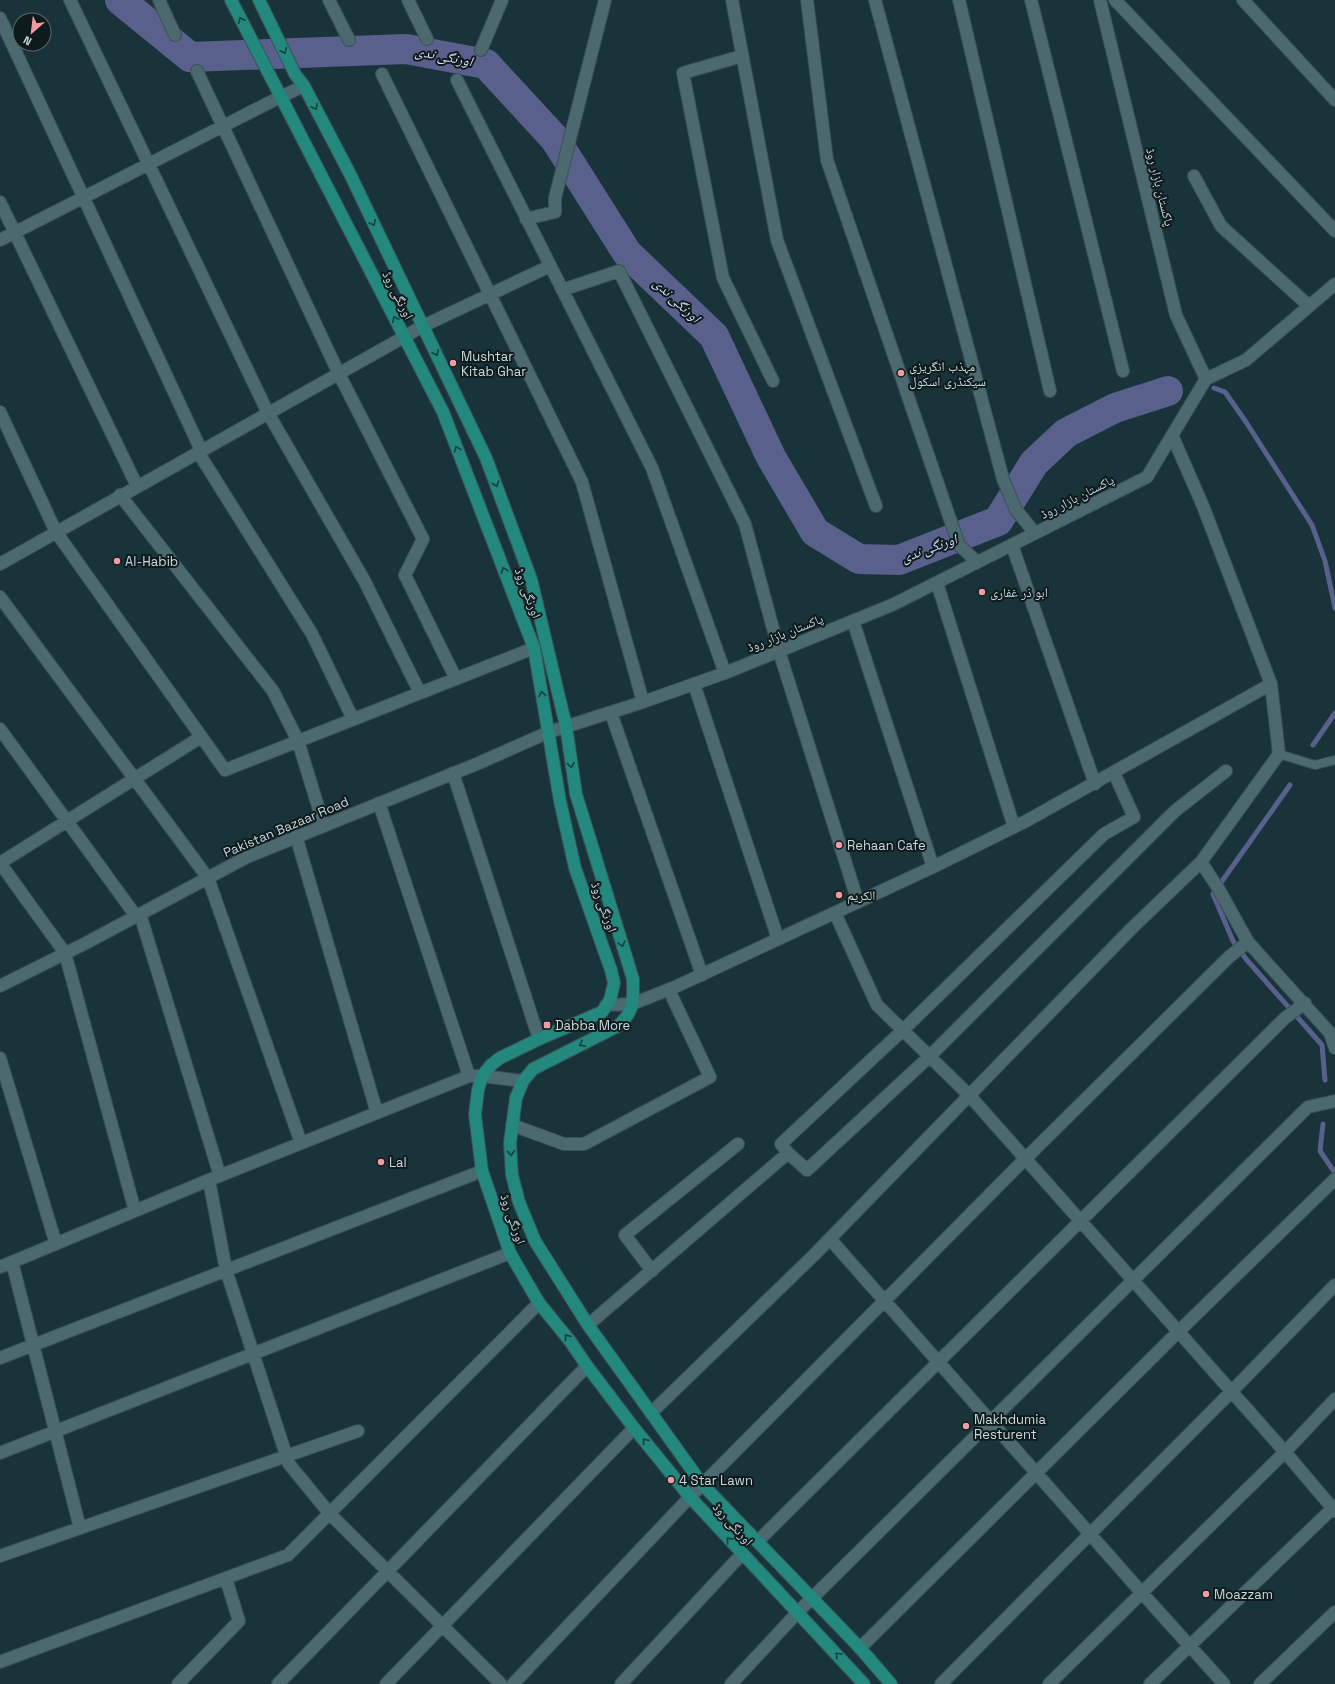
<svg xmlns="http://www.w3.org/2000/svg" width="1335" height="1684" viewBox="0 0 1335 1684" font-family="'Space Grotesk','Noto Naskh Arabic',sans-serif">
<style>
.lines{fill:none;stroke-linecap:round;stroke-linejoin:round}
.stream{stroke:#59608b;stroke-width:5}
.river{stroke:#59608b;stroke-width:30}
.lane-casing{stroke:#395156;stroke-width:10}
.street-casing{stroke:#395156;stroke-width:14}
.secondary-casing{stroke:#395156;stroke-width:14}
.primary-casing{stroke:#395156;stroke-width:14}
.lane{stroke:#4b696e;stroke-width:8}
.street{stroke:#4b696e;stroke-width:12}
.secondary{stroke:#4b696e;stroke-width:12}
.primary{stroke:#23887d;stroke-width:12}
.oneway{stroke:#15403e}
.poi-dot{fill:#f49aa0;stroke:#0e1a1c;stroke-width:1.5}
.labels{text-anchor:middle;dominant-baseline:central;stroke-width:4;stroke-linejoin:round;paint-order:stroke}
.street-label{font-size:13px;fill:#cadadd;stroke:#0e1a1c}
.poi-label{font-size:13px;fill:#cadadd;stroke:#0e1a1c;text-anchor:start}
.water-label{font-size:14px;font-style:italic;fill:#d8ddfa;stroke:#0e1a1c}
</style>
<rect width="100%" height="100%" fill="#18343a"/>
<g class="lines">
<path class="stream" d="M1214,388l11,4 21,30 66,103 13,36 10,47
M1313,745l22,-32
M1290,785l-77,109 20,47 13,18 76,86 3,35
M1323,1124l-3,27 15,22"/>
<path class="river" d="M120,0l70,57 216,-8 80,15 69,75 72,114 87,83 57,121 44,75 44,27 40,1 99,-39 36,-58 32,-30 49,-25 53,-17"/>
<defs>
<path id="lane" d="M1279,754l36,11 20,-5"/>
<path id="street" d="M70,0l198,413 96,167 56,113
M159,0l16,35
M329,0l20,40
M408,0l19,39
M732,0l45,240 99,266
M807,0l20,160 125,365 7,20 18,17
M875,0l128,479 13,31 19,23
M959,0l91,391
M1031,0l92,371
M1115,0l220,231
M1243,0l92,100
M0,18l201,432
M481,50l21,-50
M742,56l-59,17 40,205 50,103
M197,71l142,303 84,165 -18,36 51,104
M382,74l200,408 61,220
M457,80l195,388 73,205
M1194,176l27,50 88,80
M0,202l137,284
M526,219l29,-7v-14l50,-198
M0,240l280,-143 24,-11
M562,290l57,-19 126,253 34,127 79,251
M404,337l19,-11 127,-60
M0,412l56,120 169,238 309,-122
M198,452l114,182 41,85
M120,495l153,196 25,50 26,85
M1012,545l83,239
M937,583l77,244
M0,597l208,281 93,265
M853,621l80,246
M694,684l84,255
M611,713l91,262
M0,729l136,187
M453,773l86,266
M1114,773l20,44 -30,17 -201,196 -122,114 7,9 19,17 122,-113 246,-246 51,-40
M379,803l90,273
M296,836l81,277
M0,863l65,90 70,258
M0,863l201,-126
M835,913l42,92 92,90 316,357 50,59
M140,914l80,262
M0,1058l56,186
M512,1125l52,19h20l126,-67 -41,-87
M209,1180l17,90 63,194 41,50 171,170
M830,1239l312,354 82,91
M12,1262l68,266
M0,1267l209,-87 260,-104h13l41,5
M652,1271l-27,-36 113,-91
M588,1325l200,-172
M0,1358l482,-187
M0,1453l510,-200
M690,1497l335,-338 204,-202 19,-15
M758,1541l527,-523 20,-15
M0,1556l358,-125
M860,1648l318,-316 157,-153
M0,1662l288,-107 251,-252
M178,1684l61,-63 -13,-42
M278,1684l309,-318
M386,1684l248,-256
M621,1684l121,-130
M731,1684l67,-72 510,-505 27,-6
M941,1684l290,-292 104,-107
M1049,1684l236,-232 50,-53
M1150,1684l185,-178
M1260,1684l75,-72"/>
<path id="secondary" d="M1100,0l76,315 30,64
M1206,379l40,-19 89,-76
M0,564l404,-227
M1201,862l17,26 30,54 82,91 5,15
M0,986l86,-43 161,-86 232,-94 70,-31 94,-30 82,-29 167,-68 255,-128 59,-98
M606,1005l26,-1 43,-17 258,-120 95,-47 243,-136
M651,1413l163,-158 317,-326 70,-67 78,-108 -8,-70 -68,-178 -31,-71
M513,1684l177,-187"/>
<path id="primary" d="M231,0l212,412 91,236 26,153 15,67 36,102 3,13 -4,17 -8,12 -63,27 -39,19 -9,7 -9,11 -4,14 -3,24 7,57 28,82 29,50 31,38 17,25 47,62 56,69 174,187
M259,0l36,74 9,12 46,88 136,284 45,121 35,147 10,68 57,185c0,23 2,31 -15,47l-85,43 -10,12 -7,17 -6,45 2,32 7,27 16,39 53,84 114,159 158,164 31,36"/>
</defs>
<use href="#lane" class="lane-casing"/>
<use href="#street" class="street-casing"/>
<use href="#secondary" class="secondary-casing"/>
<use href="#primary" class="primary-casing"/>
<use href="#lane" class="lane"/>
<use href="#street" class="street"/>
<use href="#secondary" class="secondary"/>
<use href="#primary" class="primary"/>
</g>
<defs><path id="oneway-chevron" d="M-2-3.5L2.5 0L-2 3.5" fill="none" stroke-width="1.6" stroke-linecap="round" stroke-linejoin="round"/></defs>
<g class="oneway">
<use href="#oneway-chevron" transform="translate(241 20) rotate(-116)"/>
<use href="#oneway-chevron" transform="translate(284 51) rotate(64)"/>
<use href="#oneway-chevron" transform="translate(315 107) rotate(63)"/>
<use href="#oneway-chevron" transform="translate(373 223) rotate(64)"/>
<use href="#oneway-chevron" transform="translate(395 319) rotate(-117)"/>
<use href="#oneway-chevron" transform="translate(436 353) rotate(64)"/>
<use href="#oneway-chevron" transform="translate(457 449) rotate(-111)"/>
<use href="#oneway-chevron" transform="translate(496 484) rotate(70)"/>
<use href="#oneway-chevron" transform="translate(504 570) rotate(-111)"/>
<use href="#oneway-chevron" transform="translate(542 694) rotate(-100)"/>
<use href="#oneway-chevron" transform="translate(571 765) rotate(81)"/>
<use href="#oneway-chevron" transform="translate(622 944) rotate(73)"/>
<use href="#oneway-chevron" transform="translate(582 1044) rotate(154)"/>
<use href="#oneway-chevron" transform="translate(511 1153) rotate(87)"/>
<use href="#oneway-chevron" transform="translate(567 1337) rotate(-129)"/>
<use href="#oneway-chevron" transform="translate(645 1441) rotate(-129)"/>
<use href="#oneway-chevron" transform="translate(729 1540) rotate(-132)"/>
<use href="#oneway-chevron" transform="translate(838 1655) rotate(-133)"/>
</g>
<g class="poi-dot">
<circle cx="453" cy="363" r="4"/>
<circle cx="901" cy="373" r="4"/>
<circle cx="117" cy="561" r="4"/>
<circle cx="982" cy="592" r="4"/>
<circle cx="839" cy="845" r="4"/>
<circle cx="839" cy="895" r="4"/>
<rect x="543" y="1021" width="8" height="8" rx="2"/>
<circle cx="381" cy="1162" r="4"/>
<circle cx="966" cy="1426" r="4"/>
<circle cx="671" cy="1480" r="4"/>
<circle cx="1206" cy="1594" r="4"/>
</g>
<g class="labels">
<g class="street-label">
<text transform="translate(1160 187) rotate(76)">پاکستان بازار روڈ</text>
<text transform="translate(398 295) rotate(63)">اورنگی روڈ</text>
<text transform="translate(1077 497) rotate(-27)">پاکستان بازار روڈ</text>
<text transform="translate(528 593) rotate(69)">اورنگی روڈ</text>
<text transform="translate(785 633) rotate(-22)">پاکستان بازار روڈ</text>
<text transform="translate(286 827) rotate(-23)">Pakistan Bazaar Road</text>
<text transform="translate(604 907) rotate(70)">اورنگی روڈ</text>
<text transform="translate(513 1219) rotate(71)">اورنگی روڈ</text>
<text transform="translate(733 1524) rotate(48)">اورنگی روڈ</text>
</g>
<g class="poi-label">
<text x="461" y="356">Mushtar<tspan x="461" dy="15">Kitab Ghar</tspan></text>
<text x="909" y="366">مہذب انگریزی<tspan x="909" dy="15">سیکنڈری اسکول</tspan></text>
<text x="125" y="561">Al-Habib</text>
<text x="990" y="592">ابو ذر غفاری</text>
<text x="847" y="845">Rehaan Cafe</text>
<text x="847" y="895">الکریم</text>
<text x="555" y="1025">Dabba More</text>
<text x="389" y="1162">Lal</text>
<text x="974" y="1419">Makhdumia<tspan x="974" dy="15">Resturent</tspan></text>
<text x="679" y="1480">4 Star Lawn</text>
<text x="1214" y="1594">Moazzam</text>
</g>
<g class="water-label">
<text transform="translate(444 56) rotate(11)">اورنگی ندی</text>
<text transform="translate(677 300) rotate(43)">اورنگی ندی</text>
<text transform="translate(929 548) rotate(-20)">اورنگی ندی</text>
</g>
</g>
<g transform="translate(32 32) rotate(208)"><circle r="19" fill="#0e1a1c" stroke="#596769"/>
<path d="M0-3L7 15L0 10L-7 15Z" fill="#f49aa0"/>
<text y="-6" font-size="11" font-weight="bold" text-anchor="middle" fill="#cadadd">N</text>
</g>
</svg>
